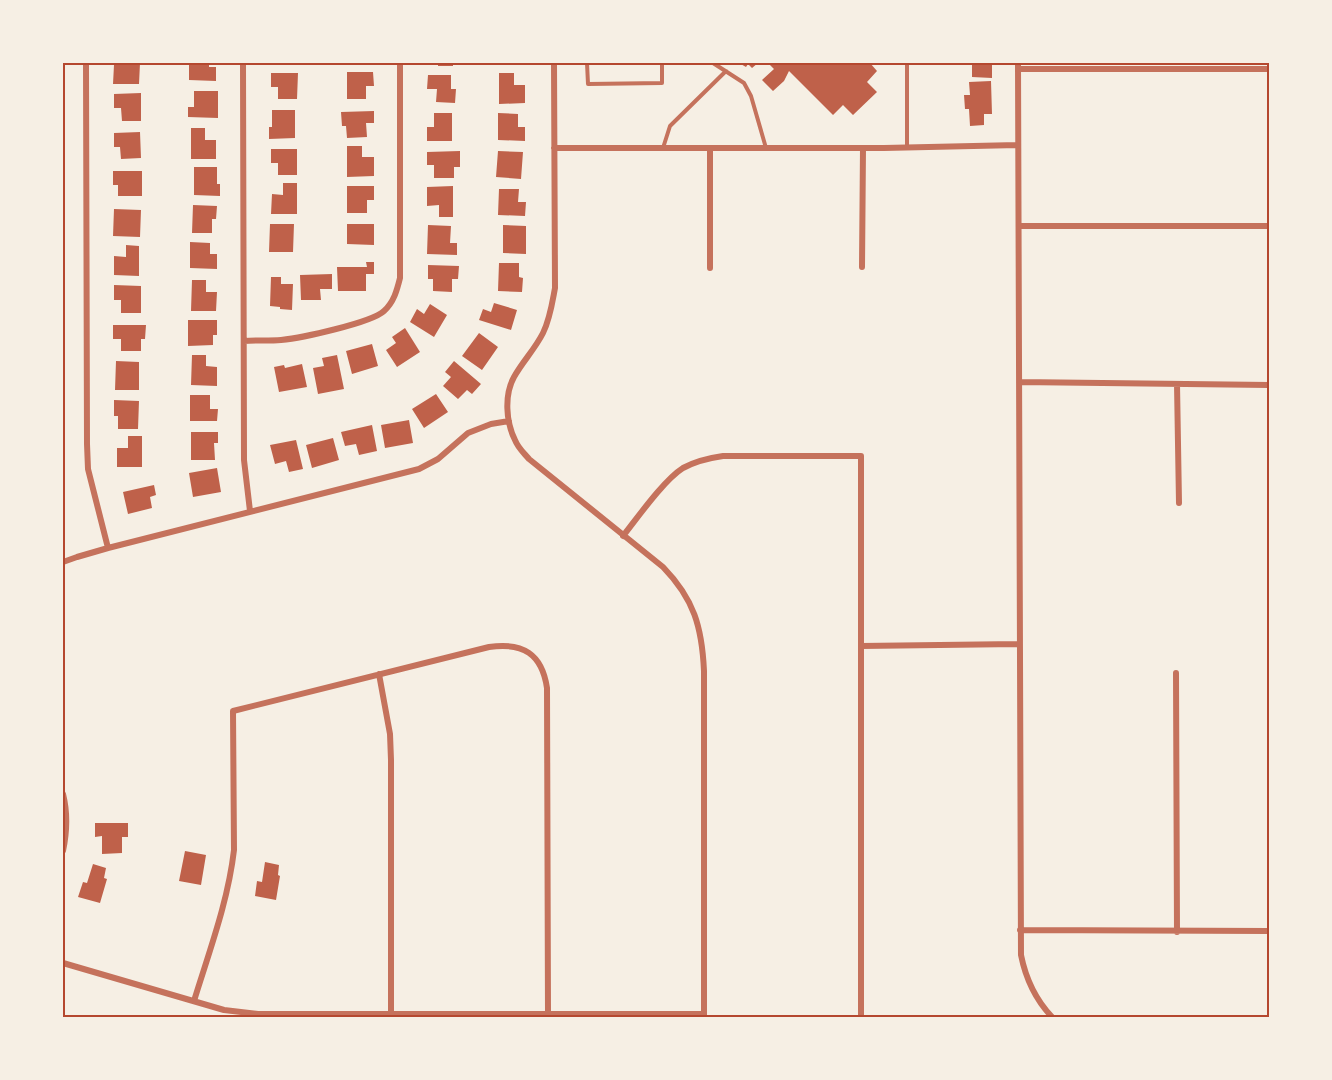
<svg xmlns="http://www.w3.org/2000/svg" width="1332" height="1080" viewBox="0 0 1332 1080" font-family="Karla,sans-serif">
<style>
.building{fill:#bf614a}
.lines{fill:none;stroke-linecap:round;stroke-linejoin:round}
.service{stroke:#c5725c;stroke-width:4}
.minor{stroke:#c5725c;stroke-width:6}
.neatline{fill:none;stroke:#b5482f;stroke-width:2}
</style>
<rect width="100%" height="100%" fill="#f6efe4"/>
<path class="building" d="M124,63h16l-1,21h-26l1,-19h10z
M189,63h20v4h7v14l-27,-1z
M438,63h15v3h-15z
M739,63h19l-6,5 -4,-4 -2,3z
M768,63h102l7,8 -10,11 10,10 -24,23 -10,-10 -10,10 -44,-44 -5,10 -11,10 -11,-11 12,-11z
M972,63h20v15l-20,-1z
M347,72h26l1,14h-8v13h-19z
M271,73h27l-1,26h-19v-12h-7z
M499,73h15v12h11v18l-26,1z
M428,75h23v14h5l-1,14 -19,-1 1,-13h-10z
M991,81l1,33h-8v11l-14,1 -1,-17h-4l-1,-14h6l-1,-13z
M194,91h24v27l-30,-1v-10h6z
M141,93v28h-19l-1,-13h-7v-14z
M272,110h23v28l-26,1v-12h3z
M374,111v12h-8l1,14 -20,1 -1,-12h-4l-1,-14z
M434,113h18v28h-25v-14h7z
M498,113l20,1v13h7v14l-27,-1z
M191,128h14v12h11v19h-25z
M140,132l1,26 -20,1 -1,-12h-6v-14z
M347,146h15v11h12v19l-27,1z
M271,149h26v26h-19v-12h-7z
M460,151v16h-6v11h-20v-13h-7v-13z
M498,151l25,1 -2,27 -25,-2z
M194,167h23v17h3v12l-26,-1z
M113,171h29v25h-24v-11h-5z
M283,183h14v31h-26l1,-20 11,1z
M347,186h27v14h-7v13h-20z
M453,186v31h-14v-12l-12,1v-19z
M499,189h20l-1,13h8l-1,14 -27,-1z
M193,205l24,1 -1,13h-4v14h-20z
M114,209l27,1 -1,27 -27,-1z
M270,224h24l-1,28h-24z
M347,224h27v21l-27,-1z
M428,225l23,1 -1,17h7v12l-30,-1z
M503,225l23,1v28l-23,-1z
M190,242l20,1v11h7v15l-27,-1z
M126,245l13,1v30l-25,-1v-19l12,1z
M366,262h8v12h-8v17h-28l-1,-24h30z
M499,263h20v14l4,1 -1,14 -24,-1z
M428,265l31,1 -1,13h-6v13l-19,-1v-12h-5z
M332,274v15h-12l1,11h-20l-1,-25z
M271,277h10v7h12l-1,26 -12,-1v-2l-10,-1z
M192,280h14v12h11l-1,19h-25z
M114,285l27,1v27h-20v-13h-7z
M494,303l23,7 -6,20 -32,-10 4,-11 8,3z
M430,304l17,11 -13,22 -24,-15 7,-13 7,5z
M188,320h29v15h-4v10l-25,1z
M113,325h33l-1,14h-4v12h-20v-12h-8z
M405,328l15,24 -23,15 -11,-17 10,-7 -4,-6z
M479,333l19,14 -16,23 -20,-14z
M372,344l6,22 -26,8 -6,-23z
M192,355h14v11l11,1v19l-26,-1z
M337,355l7,34 -26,5 -5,-26 11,-2 -2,-8z
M116,361l23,1v28h-24z
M454,361l27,23 -9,10 -5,-4 -9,9 -15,-13 8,-9 -6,-5z
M302,364l5,23 -28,5 -5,-25 10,-2 1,3z
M436,394l12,18 -24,16 -12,-19z
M190,395h20v14h8l-1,12h-27z
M114,400l25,1 -1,28h-20v-13h-4z
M409,420l4,23 -28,5 -4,-23z
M372,425l5,26 -18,4 -3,-11 -11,2 -4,-14z
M191,432h27v11h-4l1,17h-24z
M128,436h14v31h-25v-19h11z
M333,438l6,22 -27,8 -6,-23z
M296,440l7,29 -14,3 -3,-11 -11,3 -5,-19z
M217,468l4,24 -28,5 -4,-24z
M154,485l2,10 -6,2 2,11 -24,6 -5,-22z
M95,823h33v14h-6v16l-20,1v-18l-7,1z
M185,851l21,4 -5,30 -22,-4z
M265,862l14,3 -1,10 2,1 -4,24 -21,-4 2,-15 5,1z
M93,864l13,4 -2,10 3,1 -7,24 -22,-6 5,-15 4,1z"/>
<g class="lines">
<path class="service" d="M587,63l1,21 74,-1v-20
M713,63l31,20 7,13 15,52
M907,63v84
M663,148l7,-22 56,-55"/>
<path class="minor" d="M86,63l1,381 1,25 20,79
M243,63l1,397 6,51
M554,63l1,225c-3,16 -5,31 -12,45 -8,16 -20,28 -29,44 -10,18 -8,45 1,63 3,8 9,13 14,19l134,108c31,32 39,60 41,104v346
M1018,63l3,892c5,25 14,44 31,62
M1018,69h251
M554,148h330l134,-3
M710,148v120
M1019,226h250
M862,267l1,-119
M244,341c12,-1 25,0 37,-1 20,-2 90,-17 103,-29 10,-9 13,-21 16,-33v-215
M1019,382l250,3
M1177,384l2,119
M623,536c15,-19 41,-56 60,-68 13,-7 26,-10 40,-12h138v561
M63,562l14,-5 31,-9 311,-79 19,-10 30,-26 23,-9 18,-3
M861,646l159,-2
M1176,673l1,259
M379,674l11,60 1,26v254
M63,794c5,20 4,38 0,57
M1020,930l249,1
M63,963l161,47 34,4h446
M194,1001c15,-49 34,-99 40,-151l-1,-139 256,-64c34,-5 53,7 58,41l1,326"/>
</g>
<rect width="1332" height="1080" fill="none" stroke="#f6efe4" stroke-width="129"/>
<rect x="64" y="64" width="1204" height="952" class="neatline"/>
</svg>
